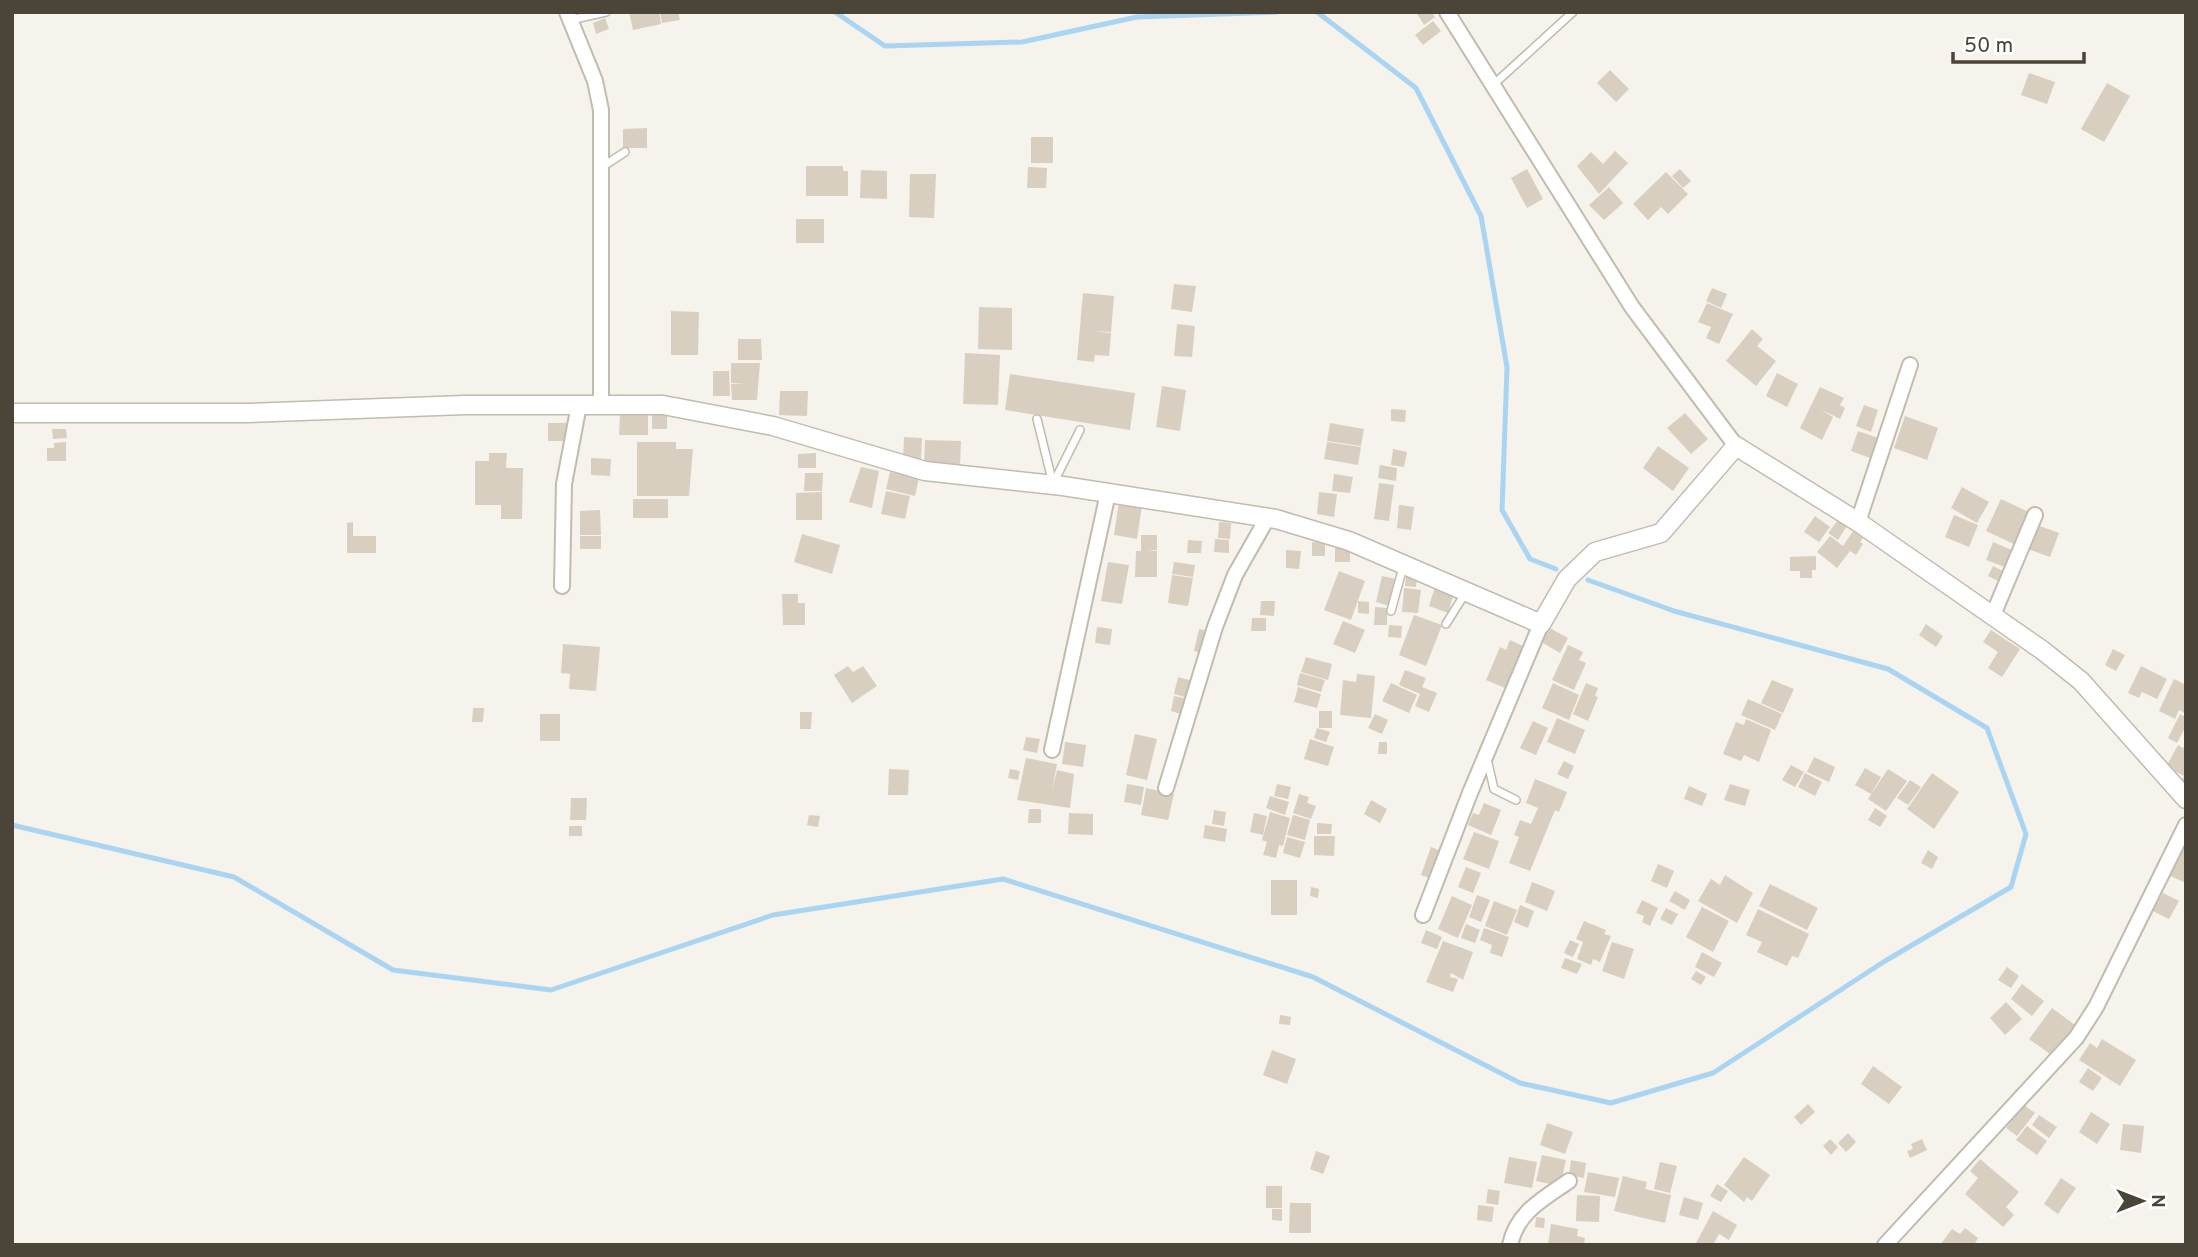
<svg xmlns="http://www.w3.org/2000/svg" width="2198" height="1257" viewBox="0 0 2198 1257" font-family="Overpass,sans-serif">
<style>
.lines{fill:none;stroke-linecap:round;stroke-linejoin:round}
.stream{stroke:#a9d4f2;stroke-width:5}
.building{fill:#d8cfc1}
.service-casing{stroke:#c2bbae;stroke-width:10}
.minor-casing{stroke:#c2bbae;stroke-width:18}
.tertiary-casing{stroke:#c2bbae;stroke-width:21}
.service{stroke:#fff;stroke-width:7}
.minor{stroke:#fff;stroke-width:14}
.tertiary{stroke:#fff;stroke-width:18}
</style>
<rect width="100%" height="100%" fill="#f6f3ec"/>
<g class="lines">
<path class="stream" d="M835,12l50,34 137,-4 115,-25 140,-5
M1317,12l99,76 65,128 26,151 -5,143 28,49 26,10
M12,825l222,52 159,93 158,20 222,-75 230,-36 310,98 207,106 91,20 102,-30 172,-112 126,-74 15,-53 -39,-106 -99,-59 -214,-58 -86,-31"/>
</g>
<path class="building" d="M629,12h30l2,12 -28,6z
M660,12h18l2,8 -18,3z
M1416,12h16l3,5 -11,8z
M605,18l4,11 -13,5 -3,-11z
M1433,21l8,10 -18,14 -8,-10z
M1610,70l19,19 -13,13 -19,-19z
M2029,73l26,9 -8,22 -26,-9z
M2107,83l23,13 -26,46 -23,-13z
M647,128v20h-24v-19z
M1031,137h22v26h-22z
M1615,151l13,12 -29,31 -22,-28 14,-14 12,12z
M806,166h37v5h5v25h-42z
M1028,167l19,1 -1,20h-19z
M1527,169l16,30 -16,9 -16,-30z
M1680,169l11,12 -8,7 -11,-12z
M861,170l26,1v28l-27,-1z
M1666,172l22,22 -20,20 -7,-7 -13,13 -15,-16z
M910,174h26l-2,44 -25,-1z
M1609,187l14,16 -19,17 -15,-15z
M796,219h28v24h-28z
M1174,284l22,2 -4,26 -21,-3z
M1712,288l15,6 -6,14 -15,-7z
M1083,293l31,3 -3,36 -20,-1 20,2 -2,23 -14,-1 -1,7 -17,-2z
M1707,303l26,11 -14,30 -13,-6 5,-11 -13,-5z
M979,307l33,1v42l-34,-1z
M671,311l28,1 -1,43h-27z
M1177,324l18,2 -3,31 -18,-1z
M1752,329l11,10 -6,7 19,15 -20,25 -30,-25z
M738,339h23l1,21h-24z
M965,353l35,2 -2,50 -35,-1z
M731,363h29l-3,37h-25l-1,-16 14,-1h-14z
M713,371h16l1,25h-17z
M1777,373l21,11 -11,23 -21,-11z
M1010,374l125,19 -5,37 -125,-20z
M1162,386l24,4 -6,41 -24,-4z
M1820,387l24,11 -4,7 5,3 -5,11 -20,-10 13,8 -11,23 -22,-12z
M780,391h28l-1,25 -28,-1z
M1864,405l14,5 -7,22 -15,-6z
M1391,409l15,1 -1,12 -14,-1z
M1685,413l23,26 -17,15 -24,-26z
M620,414h28v21h-29z
M652,414h15v15h-15z
M1905,416l33,12 -11,32 -33,-12z
M548,423h20v18h-20z
M1330,423l34,6 -3,17 -34,-5z
M52,429h14l1,9 -14,1z
M1858,431l20,7 -8,20 -19,-7z
M904,437l18,1 -1,23h-18z
M925,440l36,1 -1,25 -36,-1z
M66,442v19h-19v-13h7v-5z
M637,442h39v7h17l-4,47h-52z
M1327,442l34,5 -3,18 -34,-6z
M1658,446l31,22 -16,23 -30,-23z
M1393,449l14,3 -3,15 -13,-2z
M489,453h18l-1,15h17l-1,51h-21v-14h-26v-44h14z
M816,453v15h-18v-14z
M591,458l20,1 -1,17 -19,-1z
M1380,465l17,3 -1,13 -18,-3z
M861,467l18,4 -7,37 -23,-6z
M890,472l29,6 -4,18 -29,-7z
M805,473h18l-1,18h-18z
M1334,474l19,3 -3,16 -18,-2z
M1379,483l15,2 -5,36 -15,-2z
M1962,487l27,15 -12,21 -26,-15z
M886,491l24,5 -5,23 -24,-5z
M822,492v28h-26v-27z
M1319,492l18,2 -3,23 -17,-3z
M633,499h35v19h-35z
M2001,499l30,14 -15,32 -30,-14z
M1119,501l23,4 -5,34 -23,-4z
M1399,505l15,2 -3,23 -14,-2z
M600,510l1,25h-21v-24z
M1954,515l24,10 -9,22 -24,-10z
M1815,516l15,11 -11,15 -15,-10z
M1838,520l9,6 -9,14 -10,-7z
M353,522v14h23v17h-29v-30z
M1219,522l12,1 -1,16 -12,-1z
M2037,525l22,8 -9,24 -22,-8z
M1853,531l10,7 -3,4 3,2 -7,11 -6,-4 -13,17 -20,-16 13,-16 13,10z
M802,534l38,11 -8,29 -38,-12z
M1141,535h16v15l-10,1h10v26h-22l1,-26h5z
M580,536h21v13h-21z
M1215,539l14,1v13l-15,-1z
M1188,540l14,1 -1,12h-14z
M1312,542h13v14h-13z
M1993,542l19,8 -7,17 -19,-7z
M1335,547h15v15h-15z
M1286,550l15,1 -2,18 -13,-1z
M1816,556v14h-4v8h-12v-7h-10v-14z
M1108,562l21,3 -7,39 -21,-3z
M1174,562l21,3 -2,12 -21,-3z
M1993,566l10,5 -5,10 -10,-5z
M1339,571l26,10 -14,39 -27,-10z
M1172,575l21,3 -5,28 -20,-3z
M1382,576l14,3 -7,27 -13,-4z
M1406,576l11,1 -1,10 -11,-1z
M1435,587l19,6 -6,20 -19,-7z
M1404,588l17,2 -3,23 -16,-1z
M782,594h16v9h7v22h-22z
M1261,601h14l-1,15 -14,-1z
M1358,601l11,1v12l-11,-1z
M1375,607l12,1v17h-13z
M1414,615l28,10 -16,41 -27,-11z
M1252,618h14v13h-15z
M1343,621l22,9 -10,23 -22,-9z
M1926,624l17,12 -7,11 -17,-12z
M1389,625l13,1 -1,12 -13,-1z
M1546,626l22,12 -8,15 -22,-13z
M1097,627l15,2 -2,16 -15,-2z
M1199,629l12,3 -5,22 -12,-3z
M1991,630l29,19 -18,28 -14,-9 10,-16 -15,-10z
M1510,640l13,6 -18,42 -19,-8 14,-33 6,3z
M563,644l37,3 -4,44 -27,-2 1,-15 -9,-1z
M1568,645l15,7 -4,8 7,3 -12,27 -22,-10z
M2113,649l12,6 -9,16 -11,-6z
M1306,657l26,7 -4,16 -27,-8z
M848,666l5,6 10,-6 14,20 -25,17 -18,-28z
M2141,666l26,13 -10,20 -15,-7 -3,6 -11,-5z
M1405,670l21,8 -4,9 15,6 -8,19 -14,-6 5,-12 -21,-9z
M1300,673l25,7 -4,12 -24,-7z
M1357,674l18,2 -4,42 -31,-3 3,-35 13,2z
M1178,677l18,5 -4,17 -18,-5z
M2174,679l12,6v25l-2,3 -5,-3 -4,9 -16,-8z
M1772,680l22,9 -11,24 -22,-10z
M1391,683l26,12 -8,18 -27,-12z
M1553,683l26,12 -10,25 -27,-12z
M1586,683l12,5 -3,8 3,1 -10,24 -15,-7z
M1298,687l23,7 -4,14 -23,-6z
M1174,696l15,3 -4,16 -14,-4z
M1748,699l34,15 -7,16 -34,-15z
M473,708h11l-1,14h-11z
M1319,711h13v17h-13z
M800,712h12l-1,17h-11z
M540,714h20v27h-20z
M1375,714l13,6 -6,14 -14,-6z
M2180,714l6,3v9l-9,17 -9,-5z
M1557,718l28,12 -10,24 -28,-12z
M1746,719l25,11 -12,32 -15,-7 -3,6 -18,-7 13,-32 8,3z
M1533,721l15,7 -12,27 -16,-7z
M1317,728l13,4 -4,10 -12,-4z
M1135,734l22,5 -10,41 -21,-5z
M1026,737l14,2 -3,14 -14,-3z
M1310,739l24,8 -6,19 -24,-7z
M1065,742l21,3 -3,22 -21,-3z
M1379,742h8v12h-9z
M2186,744v43l-6,-3 4,-8 -18,-9 12,-22 5,3z
M1814,757l21,10 -6,15 -22,-10z
M1026,758l31,6 -5,27 5,-21 17,4 -4,34 -53,-8z
M1564,761l10,5 -6,13 -11,-5z
M1791,765l13,7 -9,15 -13,-7z
M1865,768l16,9 -10,17 -16,-9z
M889,769l20,1 -1,25h-20z
M1010,769l10,2 -2,9 -10,-2z
M1888,769l19,12 -21,30 -18,-12z
M1805,773l17,9 -7,14 -17,-9z
M1932,773l27,19 -25,37 -27,-20z
M1535,779l32,13 -8,20 -4,-2 -25,61 -21,-8 10,-26 -5,-2 6,-15 11,4 7,-16 -12,-5z
M1910,780l11,7 -13,18 -11,-7z
M1127,784l17,3 -3,18 -17,-3z
M1277,784l14,3 -3,12 -14,-3z
M1730,784l20,6 -5,16 -21,-6z
M1689,786l18,8 -5,12 -18,-7z
M1146,788l28,6 -6,26 -27,-5z
M1299,794l10,3 -2,6 9,3 -5,13 -18,-6z
M1270,796l19,6 -4,13 -19,-7z
M571,798h16l-1,22h-16z
M1371,800l16,9 -7,14 -16,-9z
M1484,803l17,7 -10,25 -23,-10 5,-12 6,2z
M1875,808l12,8 -7,11 -12,-7z
M1029,809h12v14h-13z
M1214,810l12,2 -2,14 -12,-2z
M1270,812l20,6 -7,28 -4,-1 -3,13 -13,-3 4,-13 -5,-2z
M1069,813l24,1v21l-25,-1z
M1254,813l13,3 -4,19 -13,-3z
M809,815l11,1 -2,11 -11,-2z
M1293,815l17,5 -5,20 -18,-5z
M1317,823l15,1 -1,10h-14z
M1205,825l22,4 -2,13 -22,-4z
M569,826h13v10h-13z
M1474,832l25,9 -10,28 -26,-10z
M1314,836h21l-1,20 -20,-1z
M1287,837l18,5 -5,16 -17,-5z
M1431,847l12,5 -10,27 -12,-4z
M1928,850l10,7 -6,12 -11,-6z
M2182,850l4,2v31l-16,-7z
M1658,864l16,7 -7,17 -16,-7z
M1466,867l15,6 -8,20 -15,-6z
M1725,875l28,18 -16,30 -39,-22 13,-22 9,6z
M1271,880h26v35h-26z
M1532,882l23,9 -8,20 -22,-9z
M1770,884l48,24 -11,22 -48,-24z
M1311,887l8,2 -1,9 -8,-2z
M1675,891l15,9 -5,10 -16,-9z
M2163,893l16,8 -10,18 -16,-8z
M1477,895l13,5 -9,22 -12,-5z
M1452,896l20,9 -14,33 -20,-9z
M1642,900l16,8 -8,18 -8,-4 2,-6 -8,-3z
M1494,901l23,9 -10,25 -22,-9z
M1520,905l14,6 -6,17 -14,-6z
M1702,907l27,14 -16,31 -27,-15z
M1666,908l12,6 -6,11 -12,-6z
M1758,909l51,25 -11,24 -6,-2 -5,10 -30,-14 5,-10 -16,-7z
M1584,921l22,9 -2,4 7,2 -11,26 -7,-3 -2,6 -14,-6 6,-17 -7,-3z
M1466,924l14,6 -5,13 -14,-5z
M1484,928l25,9 -7,20 -12,-4 2,-8 -12,-5z
M1426,930l16,7 -5,12 -16,-6z
M1570,940l9,4 -6,13 -9,-4z
M1443,941l30,11 -10,28 -12,-7 -1,4 8,2 -5,13 -27,-10z
M1612,942l22,7 -10,30 -22,-8z
M1702,952l20,11 -8,14 -19,-10z
M1565,958l17,6 -5,10 -16,-6z
M2007,967l12,9 -8,12 -13,-8z
M1696,971l10,6 -5,8 -10,-6z
M2022,984l22,17 -12,15 -21,-17z
M2006,1002l16,17 -17,16 -15,-17z
M2052,1008l23,17 -22,31 -24,-17z
M1280,1015l11,2 -1,8 -11,-1z
M2102,1039l34,21 -16,26 -41,-26 11,-17 7,5z
M1272,1050l24,9 -9,25 -24,-9z
M1873,1066l29,21 -13,17 -28,-20z
M2088,1068l14,10 -9,13 -14,-9z
M1808,1104l7,8 -14,13 -7,-8z
M2024,1105l11,8 -18,23 -11,-8z
M2091,1112l19,12 -13,20 -18,-12z
M2039,1115l18,12 -8,11 -17,-13z
M1547,1123l26,9 -8,22 -25,-9z
M2123,1124l21,2 -3,27 -21,-3z
M2027,1126l20,15 -10,14 -21,-15z
M1848,1133l8,9 -10,10 -8,-9z
M1830,1139l8,8 -7,8 -8,-9z
M1922,1139l5,11 -17,8 -3,-7 6,-2 -2,-5z
M1316,1151l14,5 -7,18 -13,-5z
M1542,1155l24,5 -6,26 -24,-5z
M1509,1157l28,5 -5,26 -28,-5z
M1744,1157l26,18 -18,26 -5,-4 -3,5 -20,-17z
M1980,1159l39,33 -13,15 8,8 -11,12 -38,-33 13,-16 -8,-7z
M1571,1160l15,3 -2,15 -15,-3z
M1660,1162l17,4 -7,27 -16,-4z
M1588,1172l31,6 -4,19 -31,-5z
M1623,1176l24,6 -2,7 26,6 -6,28 -51,-12z
M2061,1178l15,10 -18,26 -14,-10z
M1717,1184l11,7 -7,11 -11,-6z
M1266,1186h16v22h-16z
M1488,1189l12,2 -2,14 -12,-2z
M1577,1195l23,1 -1,26 -23,-1z
M1684,1197l19,6 -5,17 -19,-5z
M1290,1203h21v30h-22z
M1478,1205l16,2 -2,15 -15,-2z
M1272,1209h10v12l-10,-1z
M1713,1211l24,14 -8,15 -10,-6 -6,11h-18z
M1536,1217l9,1 -1,10 -9,-1z
M1551,1224l27,5 -1,7 8,2 -1,7h-36z
M1965,1228l13,10 -4,7h-34l12,-16 8,5z"/>
<g class="lines">
<defs>
<path id="service" d="M570,20l36,-8
M1493,85l80,-73
M602,167l23,-15
M1037,419l16,65 27,-54
M1391,611l12,-44
M1446,624l20,-32
M1487,759l7,30 22,11"/>
<path id="minor" d="M567,12l28,69 6,29v295
M1447,12l185,295 104,139
M1858,522l52,-157
M562,586l2,-102 15,-79
M1993,615l42,-100
M1052,750l56,-257
M1166,788l49,-161 20,-52 33,-58
M1423,915l47,-122 71,-169
M1510,1245c7,-33 33,-46 59,-64
M1885,1245l191,-207 20,-31 90,-182"/>
<path id="tertiary" d="M12,413h236l217,-8h198l110,21 152,45 138,15 213,33 73,22 192,83 26,-45 28,-27 66,-19 75,-87 122,76 184,128 39,31 105,118"/>
</defs>
<use href="#service" class="service-casing"/>
<use href="#minor" class="minor-casing"/>
<use href="#tertiary" class="tertiary-casing"/>
<use href="#service" class="service"/>
<use href="#minor" class="minor"/>
<use href="#tertiary" class="tertiary"/>
</g>
<rect width="2198" height="1257" fill="none" stroke="#4b4439" stroke-width="28"/>
<g transform="translate(2142 1201) rotate(90)" stroke="#ffffff" stroke-width="5" paint-order="stroke">
<path d="M0-5L12 26L0 18L-12 26Z" fill="#4b4439"/>
<text y="-10" font-size="19" font-weight="bold" text-anchor="middle" fill="#4b4439">N</text>
</g>
<path d="M1953 52v10h131v-10" fill="none" stroke="#4b4439" stroke-width="3.5"/>
<text x="1964" y="52" font-size="21" fill="#4b4439" stroke="#ffffff" stroke-width="5" paint-order="stroke">50 m</text>
</svg>
